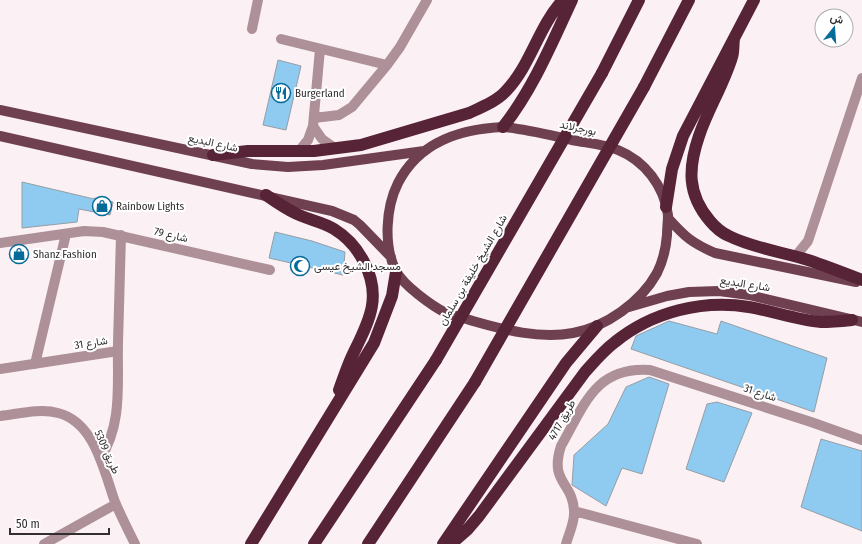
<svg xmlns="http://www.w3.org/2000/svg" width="862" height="544" viewBox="0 0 862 544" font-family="'Fira Sans Condensed',Vazirmatn,sans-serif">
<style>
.building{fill:#8fcaf0;stroke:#969ea4}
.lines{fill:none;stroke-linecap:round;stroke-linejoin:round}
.minor{stroke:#ad9098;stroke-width:10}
.primary{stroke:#6f4050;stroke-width:10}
.motorway{stroke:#572337;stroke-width:12}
.motorway-bridge{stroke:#572337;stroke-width:12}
.labels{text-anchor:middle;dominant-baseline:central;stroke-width:4;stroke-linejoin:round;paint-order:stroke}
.poi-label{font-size:11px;fill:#332f30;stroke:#fff;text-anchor:start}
.street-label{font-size:11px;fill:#332f30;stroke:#fff}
</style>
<rect width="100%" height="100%" fill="#fbf0f3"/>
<path class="building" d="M278,60l23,6 -15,64 -23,-5z
M22,182l72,17v-1l19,4 -3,13 -31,-6 -2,13 -55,6z
M275,232l37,9 33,11 -2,23 -74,-17z
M669,321l48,13 4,-13 106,37 -13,54 -183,-63 5,-13z
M649,377l20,7 -27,90 -20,-6 -16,38 -34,-21 2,-30 34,-31 18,-37z
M717,402l35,11 -28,69 -38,-13 21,-65z
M821,439l41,12v80l-61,-24z"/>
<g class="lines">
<path class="minor" d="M252,29l6,-29
M281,39l106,26
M314,118l25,-3 13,-8 35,-42 13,-18 27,-47
M313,126l9,13 14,10
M299,151l9,-11 5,-14 7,-77
M0,243l84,-12 19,1 167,38
M795,257l13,-16 54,-163
M35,364l31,-130
M0,369l118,-18
M0,416c18,-2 40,-8 58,-3 37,9 46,59 57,89 6,14 13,28 20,42
M100,459c23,-35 17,-76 18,-116 1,-36 2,-72 3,-108
M574,511l123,33
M44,544l72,-40
M566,544c3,-11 9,-22 8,-33 -1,-29 -25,-28 -13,-65 23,-40 34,-80 89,-76l161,52 51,18"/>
<path class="primary" d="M0,110l252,54 36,3 35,-2 101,-14
M503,127c23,2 46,8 69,13 15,3 32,4 46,10 27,11 46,36 50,65 0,7 -1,13 -1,20 -1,13 -4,26 -10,38 -16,29 -51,54 -84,60 -33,6 -69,-3 -100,-12 -9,-3 -18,-5 -27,-8 -14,-7 -43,-28 -50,-42 -13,-25 -10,-64 2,-88 21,-41 61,-54 105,-56z
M0,136l332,75 22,9 6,5 31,32
M668,218c17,19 24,25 47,35l141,29
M629,307l38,-11 22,-4 30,-1 30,4 113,27"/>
<path class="motorway" d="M734,39c-1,6 0,12 -2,18 -8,27 -24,52 -33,79 -11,32 -12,58 11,85 5,6 12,12 19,15 24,12 53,16 79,24 18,6 36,13 54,20
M602,73l37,-73
M644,87l45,-87
M503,127c30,-38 49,-84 69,-127
M213,155l35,-4h66l47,-6 108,-32c13,-6 28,-12 37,-22 25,-26 32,-64 57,-91
M266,195c10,7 20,14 31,19 12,6 26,8 37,15 13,8 23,19 30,33 19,36 4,61 -12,94 -5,11 -9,23 -13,34
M666,207l6,-38 11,-33 71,-136
M251,544l123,-201 18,-47 4,-24
M314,544l122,-184
M368,544l107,-162
M443,544l123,-181 31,-37
M451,544l16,-14 12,-14 106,-144c9,-10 18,-21 30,-30 37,-30 88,-43 134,-35 24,4 48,13 72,15 10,0 21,-1 31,-2"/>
<path class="motorway-bridge" d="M436,360l166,-287
M475,382l169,-295"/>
</g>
<defs>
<symbol id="restaurant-ring" viewBox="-11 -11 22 22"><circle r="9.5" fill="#fff" stroke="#056b99" stroke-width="1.5"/><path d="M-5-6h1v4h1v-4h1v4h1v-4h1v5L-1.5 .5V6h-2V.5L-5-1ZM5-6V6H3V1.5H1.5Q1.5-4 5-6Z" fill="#056b99"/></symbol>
<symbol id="shop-ring" viewBox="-11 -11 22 22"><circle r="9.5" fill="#fff" stroke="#056b99" stroke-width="1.5"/><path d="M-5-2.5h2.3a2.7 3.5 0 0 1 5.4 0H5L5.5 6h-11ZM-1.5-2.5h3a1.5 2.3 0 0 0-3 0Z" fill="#056b99"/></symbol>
<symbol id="mosque-ring" viewBox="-11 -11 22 22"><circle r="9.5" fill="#fff" stroke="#056b99" stroke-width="1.5"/><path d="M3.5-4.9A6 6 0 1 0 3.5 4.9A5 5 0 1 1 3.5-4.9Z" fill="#056b99"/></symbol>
</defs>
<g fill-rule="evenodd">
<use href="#restaurant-ring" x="270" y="82" width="22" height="22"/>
<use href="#shop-ring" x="91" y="195" width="22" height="22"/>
<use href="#shop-ring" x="8" y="243" width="22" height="22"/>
<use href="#mosque-ring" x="289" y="255" width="22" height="22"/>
</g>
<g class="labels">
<g class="poi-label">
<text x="295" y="93">Burgerland</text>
<text x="116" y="206">Rainbow Lights</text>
<text x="33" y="254">Shanz Fashion</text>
<text x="314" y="266">مسجد الشيخ عيسى</text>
</g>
<g class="street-label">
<text transform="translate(578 128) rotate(12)">بورجرلاند</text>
<text transform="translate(213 143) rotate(12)">شارع البديع</text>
<text transform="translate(171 235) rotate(13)">شارع 79</text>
<text transform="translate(473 270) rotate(-60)">شارع الشيخ خليفة بن سلمان</text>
<text transform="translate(745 284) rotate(9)">شارع البديع</text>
<text transform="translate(91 343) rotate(-9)">شارع 31</text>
<text transform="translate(760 393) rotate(18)">شارع 31</text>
<text transform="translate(562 420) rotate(-61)">طريق 4717</text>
<text transform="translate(107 452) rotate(66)">طريق 5309</text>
</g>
</g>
<g transform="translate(834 28) rotate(17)"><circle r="19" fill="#ffffff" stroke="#adacac"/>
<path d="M0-3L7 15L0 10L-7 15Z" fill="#056b99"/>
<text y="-6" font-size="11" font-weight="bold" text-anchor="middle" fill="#332f30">ش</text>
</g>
<path d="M10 528v6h99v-6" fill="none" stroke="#332f30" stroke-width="2"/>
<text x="16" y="528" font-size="12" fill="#332f30" stroke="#ffffff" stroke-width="3" paint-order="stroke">50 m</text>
</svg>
